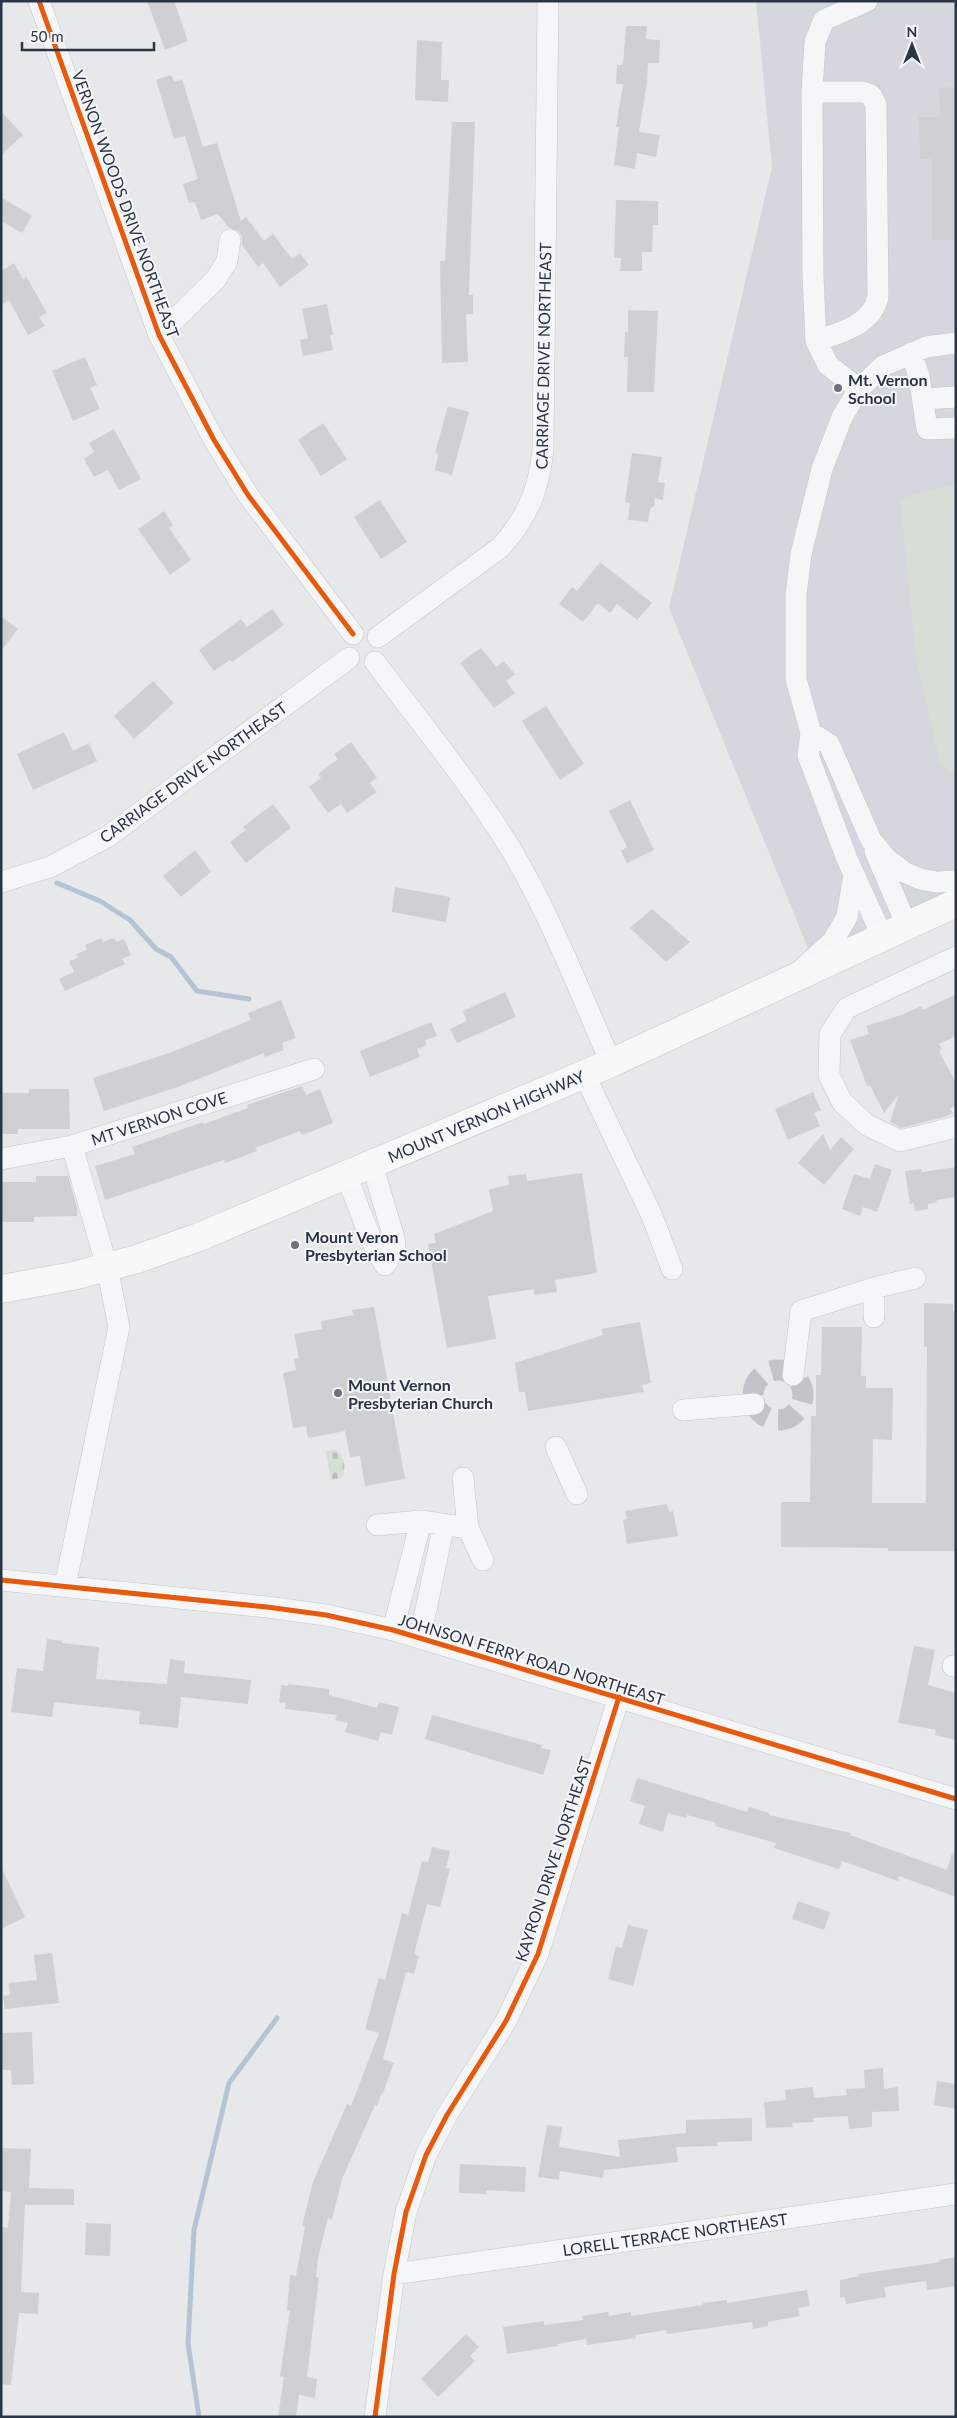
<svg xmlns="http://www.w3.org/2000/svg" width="957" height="2418" viewBox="0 0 957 2418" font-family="Lato,sans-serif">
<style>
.built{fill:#d4d7dd}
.green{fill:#d6ded6}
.cemetery{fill:url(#cemetery-stones)}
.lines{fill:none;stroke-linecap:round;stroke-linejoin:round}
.stream{stroke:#b4c4d5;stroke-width:5}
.building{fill:#ced0d3}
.minor-tunnel{stroke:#c1c4c9;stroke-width:21;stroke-dasharray:21 11;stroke-linecap:butt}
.minor-casing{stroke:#c4c6c8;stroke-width:22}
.major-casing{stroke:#c2c5c8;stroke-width:29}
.minor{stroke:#f5f6f7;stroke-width:21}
.major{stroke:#f8f8f8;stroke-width:28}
.cycleway-casing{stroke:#f4f6f9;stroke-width:8}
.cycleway{stroke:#e8590c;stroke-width:5}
.poi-dot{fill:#6c737f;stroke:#f4f6f9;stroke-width:2}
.labels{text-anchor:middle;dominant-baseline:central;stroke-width:4;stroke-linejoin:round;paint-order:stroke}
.street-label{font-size:16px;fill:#2b3445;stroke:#f4f6f9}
.poi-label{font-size:16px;font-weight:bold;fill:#2b3445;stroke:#f4f6f9;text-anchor:start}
</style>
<defs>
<pattern id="cemetery-stones" width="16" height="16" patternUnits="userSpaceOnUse" patternTransform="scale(1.25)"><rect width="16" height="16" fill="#d6ded6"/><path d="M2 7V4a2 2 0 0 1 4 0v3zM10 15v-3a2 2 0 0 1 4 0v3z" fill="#b8bfb9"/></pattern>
</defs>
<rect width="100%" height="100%" fill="#e6e8ea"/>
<path class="built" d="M756,1h200v905l-137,69 -150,-367 103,-441z"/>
<path class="green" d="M956,483v290l-15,-7 -24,-102 -17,-165z"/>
<path class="cemetery" d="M337,1450c7,9 10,17 5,28l-11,2 -5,-29z"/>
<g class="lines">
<path class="stream" d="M57,883l43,18 30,19 26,29 15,8 26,34 52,8
M199,2417l-11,-74 6,-113 35,-147 48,-65"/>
</g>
<path class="building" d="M147,1h27l14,40 -23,9z
M626,26h21l-1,13 14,1 -1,23h-11l-1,19 -8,50 21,3 -4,22 -19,-4 -2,16 -21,-4 5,-38h-3l7,-43h-7l1,-19h6z
M417,40l25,2 -1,38h8l-1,22 -33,-2z
M171,75l3,7 8,-3 21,68 14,-4 24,78 5,-4 18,24 9,-7 19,25 8,-6 9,12 -29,22 -17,-24 -5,4 -16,-22v-9l-4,-5 -9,-3 -11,-14 -17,6 -6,-18 -6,1 -6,-19 15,-5 -13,-43 -11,3 -18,-59z
M956,87v153h-24v-81h-12l-1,-42h21l-1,-29z
M1,111l22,24 -22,20z
M452,122h23l-6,173h4v19h-7l2,48 -26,1 -2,-102h5z
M1,197l31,19 -10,17 -21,-12z
M616,200l42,1v24h-5l-1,27h-10v19h-22l1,-13h-7z
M14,263l9,16 3,-3 21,37 -8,4 6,9 -17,9 -19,-35 -8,5v-34z
M327,304l6,31h-3l3,15 -30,6 -3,-16 8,-2 -6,-29z
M628,310l30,1 -4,81h-27l1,-35h-4l1,-25h3z
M85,357l12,28 -7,3 10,21 -27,12 -21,-50z
M448,406l21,6 -17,63 -17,-5 3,-16 -3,-1z
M323,423l24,36 -26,17 -23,-36z
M114,429l27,50 -22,11 -11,-20 -14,7 -10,-18 10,-7 -5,-9z
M632,453l30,4 -4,25 7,1 -2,17 -8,-2 -1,8 -4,3 -2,13 -20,-2 2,-17 -5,-1z
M380,500l27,42 -26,17 -27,-42z
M164,511l9,14 -4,3 22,32 -21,15 -32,-46z
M600,562l52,41 -15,17 -20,-16 -7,9 -12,-10 -15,19 -24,-18 13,-17 5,4z
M272,609l12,16 -52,37 -2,-2 -16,11 -15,-21 42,-31 6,8z
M1,616l17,13 -17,22z
M481,648l15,19 8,-6 11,13 -9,7 9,12 -21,15 -34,-45z
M153,681l21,22 -40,36 -20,-23z
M546,706l38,58 -24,16 -38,-59z
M64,732l9,19 16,-8 8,18 -64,29 -16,-36z
M351,742l26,36 -7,5 7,9 -30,21 -6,-9 -13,9 -19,-26 12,-9 -3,-4 20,-15 -4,-5z
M630,800l24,50 -27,13 -6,-12 6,-4 -18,-36z
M273,804l18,24 -45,35 -16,-21 16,-12 -3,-3z
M195,850l16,22 -30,25 -18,-21z
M395,887l55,10 -4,25 -54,-10z
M652,909l38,33 -24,20 -36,-34z
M101,938l2,4 11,-4 2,4 8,-3 7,16 -9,4 3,5 -60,27 -6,-12 15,-7 -5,-11 9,-3 -2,-4 11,-4 -2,-5z
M505,992l11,25 -59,26 -7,-14 17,-8 -4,-10z
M956,994v42l-17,8 3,5 -3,2 17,32v23l-6,2 3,5 -9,4 -43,11 -11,-6 9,-28 -15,19 -14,-28 -3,1 -17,-46 19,-6 -3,-8 38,-12 17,-8 2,4z
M281,1000l15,38 -14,5 2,7 -19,7 -1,-4 -89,35 -71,23 -11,-33 79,-26 79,-32 -3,-7z
M431,1022l6,14 -12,4 2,5 -10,4 3,8 -50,20 -10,-26z
M302,1086l4,9 14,-6 13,34 -31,12 -2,-4 -45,17 2,3 -32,12 -1,-3 -119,40 -10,-34 40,-12 -3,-7 71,-25 1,2 44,-16 -1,-3z
M29,1089h40l1,40h-52v5h-17v-41h28z
M813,1092l8,18 -7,3 6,13 -32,14 -13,-31z
M823,1134l7,16 11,-13 13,12 -30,36 -26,-22z
M875,1164l17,6 -15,42 -14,-5 -3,9 -18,-7 12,-35 16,5z
M956,1167v30l-20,3 1,2 -9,2v5l-13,2 -1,-8 -4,1 -5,-33 16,-2 1,3z
M582,1173l15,100 -42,7 2,12 -23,3v-6l-46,7 8,43 -49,9 -19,-104 8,-1 -2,-9 59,-23 -4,-22 20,-4 -1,-9 18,-2 1,7z
M36,1176h32l9,32v8l-43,1v5h-33v-40h35z
M924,1303l29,1v7h3v240h-68v-3l-107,-1v-45h29l1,-86h5v-41h5l1,-48h40l-1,49h5v12h27l-1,52 -19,-1 -1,64h54l1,-156h-3z
M374,1307l31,172 -40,7 -5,-30 -10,1 -5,-26 -37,7 -2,-12 -13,2 -10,-55 13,-3 -2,-11 5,-1 -5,-24 28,-5 -1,-8 33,-6 -2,-5z
M640,1322l11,61 -9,2 2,7 -116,19 -3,-19h-6l-4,-29 88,-28 -2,-6z
M667,1504l2,8 4,-1 5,25 -51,8 -4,-24 4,-1 -2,-8z
M47,1639l15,2v2l37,4 -3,32 71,5 3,-25 15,2 -1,12 67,7 -3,24 -67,-7 -3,31 -39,-4 1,-13 -86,-9 -2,15 -41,-5 6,-44 26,3z
M914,1646l21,4 -7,35 28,8v47l-21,-5 1,-5 -38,-7z
M288,1684l41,5v6l48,13 2,-6 20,5 -7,28 -11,-3 -3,9 -33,-9 3,-9 -13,-3 2,-5 -52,-6 1,-6 -7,-1 2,-17 7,1z
M432,1715l110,30 -1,3 10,2 -8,25 -118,-36z
M637,1778l110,34 2,-5 20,6v2l82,18 -1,2 97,35 5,-17 4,1v43l-57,-21 -1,5 -56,-20 -3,8 -65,-21 2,-5 -61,-17 1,-3 -29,-8 -1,3 -18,-5 -5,19 -24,-8 6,-18 -15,-5z
M432,1847l18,4 -4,17 4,1 -10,38 -13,-3 -13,50 5,2 -5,18 -8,-2 -23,87 11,4 -11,30 -1,-1 -5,14 -2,-1 -33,74 -10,40 -4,-1 -10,40 -2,19h3l-12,100 10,2 -2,19 -16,-3 -3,22h-18l6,-40 -4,-1 10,-65h-3l3,-36 6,1 9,-49 -3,-1 11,-44 34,-78 4,2 28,-73 -14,-4 14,-51 6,2 17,-67 6,2 14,-54 6,1z
M1,1867l24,50 -24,12z
M798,1901l32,11 -6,18 -32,-11z
M628,1925l20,5 -15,56 -25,-7 8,-33 6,2z
M52,1953l7,50 -54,6 -2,-13 7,-1 -1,-12 28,-3 -3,-25z
M32,2032l2,52 -22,1 -1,-15h-9l-1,-37z
M883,2068l1,21 14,-2 1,24 -27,1v15l-23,2 -1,-13 -35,2 1,4 -22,1 1,4 -27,1 -2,-26 22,-2 -1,-10 28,-3 1,11 33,-3 -1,-6 19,-1 -1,-18z
M937,2081l19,3v25l-22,-4z
M752,2118v23l-35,1v4l-41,1 2,15 -74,8 -1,8 -43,-7 -1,9 -21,-3 9,-52 15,2 -3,20 61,10 -2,-17 68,-7v-13z
M1,2148l30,1 -2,39 45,1v16h-49l-4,87 18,1 -1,21 -19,-1 -8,72 -10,-1v-157l7,1 3,-36 -10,-1z
M460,2164l66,3 -1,25 -39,-2v4l-27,-1z
M86,2223l25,1 -1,32 -25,-1z
M956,2257v29l-29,4 -1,-9 -42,6 2,10 -40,7 -1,-7 -5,1v-18l19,-4v-2l81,-12 -1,-2z
M807,2290l3,16 -12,2 2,8 -32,6v4l-15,3 -1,-7 -85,12 -1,-4 -31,5 1,3 -49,7 -1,-6 -29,5 1,2 -51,8 -4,-27 41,-6v4l39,-5 -1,-4 26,-4 1,4 22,-4v4l72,-11v-2l24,-3v3z
M466,2334l13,13 -9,9 5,5 -37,36 -17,-18z"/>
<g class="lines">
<path class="minor-tunnel" d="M753 1395a25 25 0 1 1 50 0a25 25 0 1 1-50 0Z"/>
<defs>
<path id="minor" d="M39,1l120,334 55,105 34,55 105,139
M812,92h51l8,3 5,10 2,192c-7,29 -37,35 -62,44
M159,335l57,-56 11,-18 3,-21
M911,353l8,23 8,53 29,-1
M859,389l-31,-24 -12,-24 -3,-65 -1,-184 3,-50 9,-22 43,-19
M923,399l33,-2
M378,637l123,-90c27,-31 38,-57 42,-98l5,-448
M375,662c45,60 94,120 134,184 41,68 70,144 102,217
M811,733l18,11 42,96 16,19 17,13 16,7 16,3 20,-1
M875,851l32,75
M1,882l49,-15 57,-30 242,-179
M883,938l-36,-79 -39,-104 3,-22 -15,-54v-84l5,-41 21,-85 20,-52 17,-28 24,-23 43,-19 30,-4
M956,957l-109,51 -17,26 -1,41 13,27 25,23 33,16 56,-14
M802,969l31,-28 14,-24 7,-43
M584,1074l68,142 20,53
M1,1159l71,-13 242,-77
M346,1175c13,30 21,62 39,90l10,-16 -1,-11 -22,-74
M874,1317v-29
M793,1375l8,-64 73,-23 41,-10
M683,1410l71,-6
M556,1447l21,47
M463,1478l5,50 15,32
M377,1525l44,-4 47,7
M1,1580l266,27 59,8 67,15 563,169
M65,1586l54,-259 -12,-60 -35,-121
M393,1630l28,-109
M420,1638l24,-114
M953,1666h3
M394,2274l562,-80
M375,2417l19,-143 12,-62 20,-57 21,-40 59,-94 32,-67 81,-257"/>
<path id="major" d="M1,1289l72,-13 64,-17 62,-22 412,-174 345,-160"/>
</defs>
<use href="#minor" class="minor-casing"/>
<use href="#major" class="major-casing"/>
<use href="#minor" class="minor"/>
<use href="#major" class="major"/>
<defs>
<path id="cycleway" d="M39,1l120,334 55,105 34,55 105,139
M1,1580l266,27 59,8 67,15 563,169
M375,2417l19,-143 12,-62 20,-57 21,-40 59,-94 32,-67 81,-257"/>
</defs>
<use href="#cycleway" class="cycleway-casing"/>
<use href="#cycleway" class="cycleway"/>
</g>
<g class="poi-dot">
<circle cx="838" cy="388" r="5"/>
<circle cx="295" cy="1245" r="5"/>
<circle cx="338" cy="1393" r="5"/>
</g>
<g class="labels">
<g class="street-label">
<text transform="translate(126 204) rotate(70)">VERNON WOODS DRIVE NORTHEAST</text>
<text transform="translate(543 356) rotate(-89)">CARRIAGE DRIVE NORTHEAST</text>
<text transform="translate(193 772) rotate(-36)">CARRIAGE DRIVE NORTHEAST</text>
<text transform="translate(486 1116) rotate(-23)">MOUNT VERNON HIGHWAY</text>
<text transform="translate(159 1118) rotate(-18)">MT VERNON COVE</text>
<text transform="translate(532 1659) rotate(17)">JOHNSON FERRY ROAD NORTHEAST</text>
<text transform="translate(553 1859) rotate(-72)">KAYRON DRIVE NORTHEAST</text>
<text transform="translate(675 2234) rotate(-8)">LORELL TERRACE NORTHEAST</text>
</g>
<g class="poi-label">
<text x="848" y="379">Mt. Vernon<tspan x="848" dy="18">School</tspan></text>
<text x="305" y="1236">Mount Veron<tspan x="305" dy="18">Presbyterian School</tspan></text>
<text x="348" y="1384">Mount Vernon<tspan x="348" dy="18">Presbyterian Church</tspan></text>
</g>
</g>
<rect width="957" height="2418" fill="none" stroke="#2b3445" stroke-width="5"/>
<g transform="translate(912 45)" stroke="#f4f6f9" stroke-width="4" paint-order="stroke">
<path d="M0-4L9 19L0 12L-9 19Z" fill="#2b3445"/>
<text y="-8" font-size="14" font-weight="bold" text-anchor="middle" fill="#2b3445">N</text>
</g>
<path d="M22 42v8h132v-8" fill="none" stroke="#2b3445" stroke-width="2.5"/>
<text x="30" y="42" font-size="15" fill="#2b3445" stroke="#f4f6f9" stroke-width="4" paint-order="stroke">50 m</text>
</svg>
